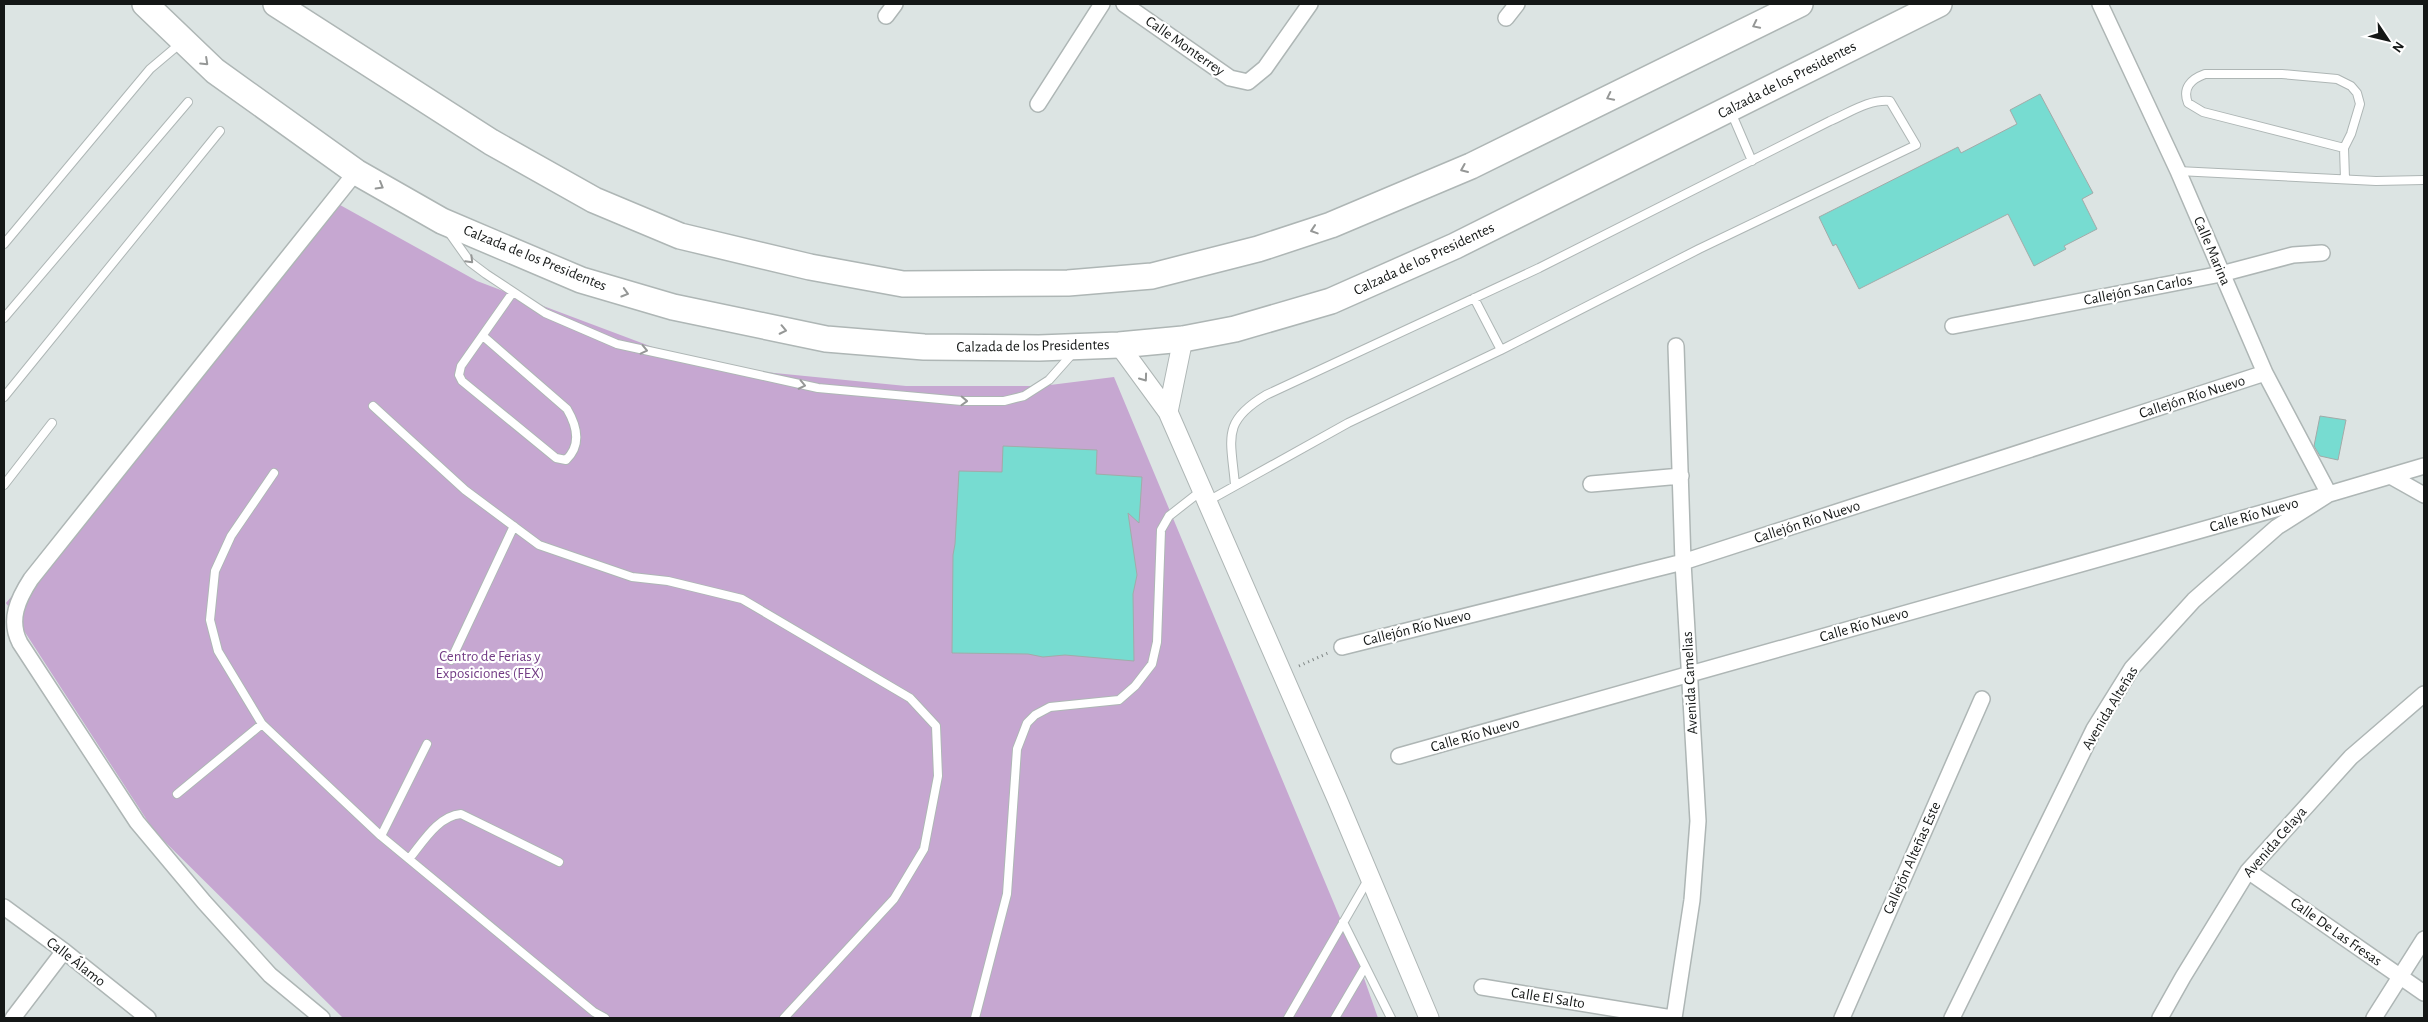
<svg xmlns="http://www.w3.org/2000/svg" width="2428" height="1022" viewBox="0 0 2428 1022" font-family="'Alegreya Sans',sans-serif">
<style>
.green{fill:#c6a7d1}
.building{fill:#77dcd1;stroke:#a2aba9}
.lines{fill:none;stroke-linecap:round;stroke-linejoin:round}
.service-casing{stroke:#aeb6b5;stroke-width:10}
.minor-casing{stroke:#aeb6b5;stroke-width:18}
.tertiary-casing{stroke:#aeb6b5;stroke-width:21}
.trunk-casing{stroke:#aeb6b5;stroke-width:28}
.path{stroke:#7e8483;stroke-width:3;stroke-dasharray:1 4;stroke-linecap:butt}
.service{stroke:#fff;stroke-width:8}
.minor{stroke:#fff;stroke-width:15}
.tertiary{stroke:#fff;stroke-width:19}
.trunk{stroke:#fff;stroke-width:25}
.oneway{stroke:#959796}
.labels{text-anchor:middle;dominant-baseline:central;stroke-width:4.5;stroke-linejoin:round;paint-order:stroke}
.street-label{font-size:15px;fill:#141716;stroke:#fff}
.park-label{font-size:15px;fill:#733d85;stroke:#fff}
</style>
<rect width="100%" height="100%" fill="#dce4e3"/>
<path class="green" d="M331,200l146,81 226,85 203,20h136l72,-9 244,584 20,57h-1035l-189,-187 -148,-228 105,-124z"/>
<path class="building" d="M2040,94l53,99 -11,6 15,30 -33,17 2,3 -32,17 -26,-52 -149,75 -23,-45 -3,2 -14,-29 139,-70 3,6 56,-29 -7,-14z
M2320,416l26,4 -8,40 -18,-4 -6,-10z
M1003,446l94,4 -1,24 46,3 -3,46 -11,-10 9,62 -4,19 1,67 -69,-6 -22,2 -15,-3 -76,-1 1,-98 2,-11 4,-73 43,1z"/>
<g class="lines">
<defs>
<path id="service" d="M1731,112l21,49
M2344,148l7,-14 9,-30 -3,-11 -6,-7 -14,-7 -55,-5h-77c-14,5 -23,14 -17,29l15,9 141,36 1,31
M2178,171l198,10 48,-1
M448,231l22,31 16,12 59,39 72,31 201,44 144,13h42l20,-5 25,-16 24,-27
M4,244l146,-175 32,-27
M1474,298l27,52
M4,318l184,-216
M483,336l84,73c10,17 15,36 -1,51l-10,-2 -94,-77 -3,-6 2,-9 52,-74
M4,397l216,-266
M373,406l92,84 74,55 93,32 36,4 74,18 168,99 26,28 2,50 -14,73 -30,50 -110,119
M274,473l-43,63 -16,35 -5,49 8,31 44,73 119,112 213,176 11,6
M4,485l48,-62
M1208,501l140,-78 153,-73 198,-101 217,-104 -26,-44c-21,-2 -41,12 -60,20l-291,147 -273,127c-45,27 -35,43 -31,90
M451,660l63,-134
M177,794l85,-70
M381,836l46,-92
M409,859c14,-17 29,-43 52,-45l98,48
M1343,922l48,96
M975,1018l32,-124 10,-145 10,-26 8,-8 15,-8 69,-7 16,-14 17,-22 5,-22 4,-112 8,-14 32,-25
M1288,1018l81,-140
M1335,1018l30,-51"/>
<path id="minor" d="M1124,4l106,74 18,4 17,-14 45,-64
M2100,4l78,167 87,202 64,121
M886,16l9,-12
M1506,18l11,-14
M1038,104l64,-100
M1953,326l268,-52 72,-19 29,-2
M2392,477l32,18
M1591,484l90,-8
M1342,647l341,-85 582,-189
M1399,756l930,-262
M2248,871l176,122
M4,907l60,44 84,67
M1482,987l190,31
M13,1018l51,-67
M322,1018l-52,-43 -66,-73 -67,-80 -117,-179c-12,-23 -2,-44 11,-64l325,-407
M1674,1018l18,-118 6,-79 -15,-259 -7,-216
M1842,1018l140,-319
M1952,1018l142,-289 38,-61 62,-68 83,-73 52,-33 95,-28
M2160,1018l23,-41 65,-106 103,-114 73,-63
M2374,1018l50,-79"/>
<path id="tertiary" d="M1119,345l49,67 169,387 92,219
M1168,412l15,-73"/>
<path id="trunk" d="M145,4l70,67 141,101 86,49 139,59 92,27 153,32 98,8 115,1 80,-3 64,-6 52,-10 96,-28 124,-55 484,-242
M276,4l215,138 103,58 86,36 130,31 93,17 165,-1 84,-7 106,-27 73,-24 140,-59 329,-162"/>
</defs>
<use href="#service" class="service-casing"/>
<use href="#minor" class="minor-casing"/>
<use href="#tertiary" class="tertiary-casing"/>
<use href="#trunk" class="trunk-casing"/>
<path class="path" d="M1299,666l29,-13"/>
<use href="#service" class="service"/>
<use href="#minor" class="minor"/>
<use href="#tertiary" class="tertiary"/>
<use href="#trunk" class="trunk"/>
</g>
<defs><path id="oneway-chevron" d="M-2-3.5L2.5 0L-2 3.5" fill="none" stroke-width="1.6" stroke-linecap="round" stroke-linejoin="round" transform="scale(1.25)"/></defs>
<g class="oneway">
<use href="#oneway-chevron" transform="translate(1756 25) rotate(154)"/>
<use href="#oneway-chevron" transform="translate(205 62) rotate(43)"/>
<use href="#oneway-chevron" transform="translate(1610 97) rotate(154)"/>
<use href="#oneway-chevron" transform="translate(1464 169) rotate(157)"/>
<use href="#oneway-chevron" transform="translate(380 186) rotate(30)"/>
<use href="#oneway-chevron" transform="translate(1314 230) rotate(162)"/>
<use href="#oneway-chevron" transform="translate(470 260) rotate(45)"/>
<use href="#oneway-chevron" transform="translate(625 293) rotate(16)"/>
<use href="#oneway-chevron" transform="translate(783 330) rotate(12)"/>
<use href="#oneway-chevron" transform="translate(644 350) rotate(13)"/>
<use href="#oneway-chevron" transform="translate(1144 378) rotate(54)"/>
<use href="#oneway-chevron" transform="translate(802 385) rotate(12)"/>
<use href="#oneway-chevron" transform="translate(964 401) rotate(2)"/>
</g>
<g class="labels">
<g class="street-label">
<text transform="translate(1185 46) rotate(35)">Calle Monterrey</text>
<text transform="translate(1787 80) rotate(-27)">Calzada de los Presidentes</text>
<text transform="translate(2212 251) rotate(67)">Calle Marina</text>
<text transform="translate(535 258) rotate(22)">Calzada de los Presidentes</text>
<text transform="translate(1424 259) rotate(-25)">Calzada de los Presidentes</text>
<text transform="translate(2138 290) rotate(-11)">Callejón San Carlos</text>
<text transform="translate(1033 346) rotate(-1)">Calzada de los Presidentes</text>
<text transform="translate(2192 397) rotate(-18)">Callejón Río Nuevo</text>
<text transform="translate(2254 515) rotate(-16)">Calle Río Nuevo</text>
<text transform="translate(1807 522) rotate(-18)">Callejón Río Nuevo</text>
<text transform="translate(1864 625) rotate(-16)">Calle Río Nuevo</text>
<text transform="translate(1417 628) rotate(-14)">Callejón Río Nuevo</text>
<text transform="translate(1690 683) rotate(-93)">Avenida Camelias</text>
<text transform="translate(2110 708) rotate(-59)">Avenida Alteñas</text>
<text transform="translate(1475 735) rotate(-16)">Calle Río Nuevo</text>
<text transform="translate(2275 842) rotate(-49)">Avenida Celaya</text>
<text transform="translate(1912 858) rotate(-66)">Callejón Alteñas Este</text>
<text transform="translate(2336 932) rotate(35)">Calle De Las Fresas</text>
<text transform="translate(76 962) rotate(38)">Calle Álamo</text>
<text transform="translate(1548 998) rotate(9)">Calle El Salto</text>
</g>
<g class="park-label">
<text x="490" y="656">Centro de Ferias y<tspan x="490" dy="17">Exposiciones (FEX)</tspan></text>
</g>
</g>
<rect width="2428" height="1022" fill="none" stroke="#141716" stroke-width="10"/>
<g transform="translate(2388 40) rotate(125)" stroke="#ffffff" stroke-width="4" paint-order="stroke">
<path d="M0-4L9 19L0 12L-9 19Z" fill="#141716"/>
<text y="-8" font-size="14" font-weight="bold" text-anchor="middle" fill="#141716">N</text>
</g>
</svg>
